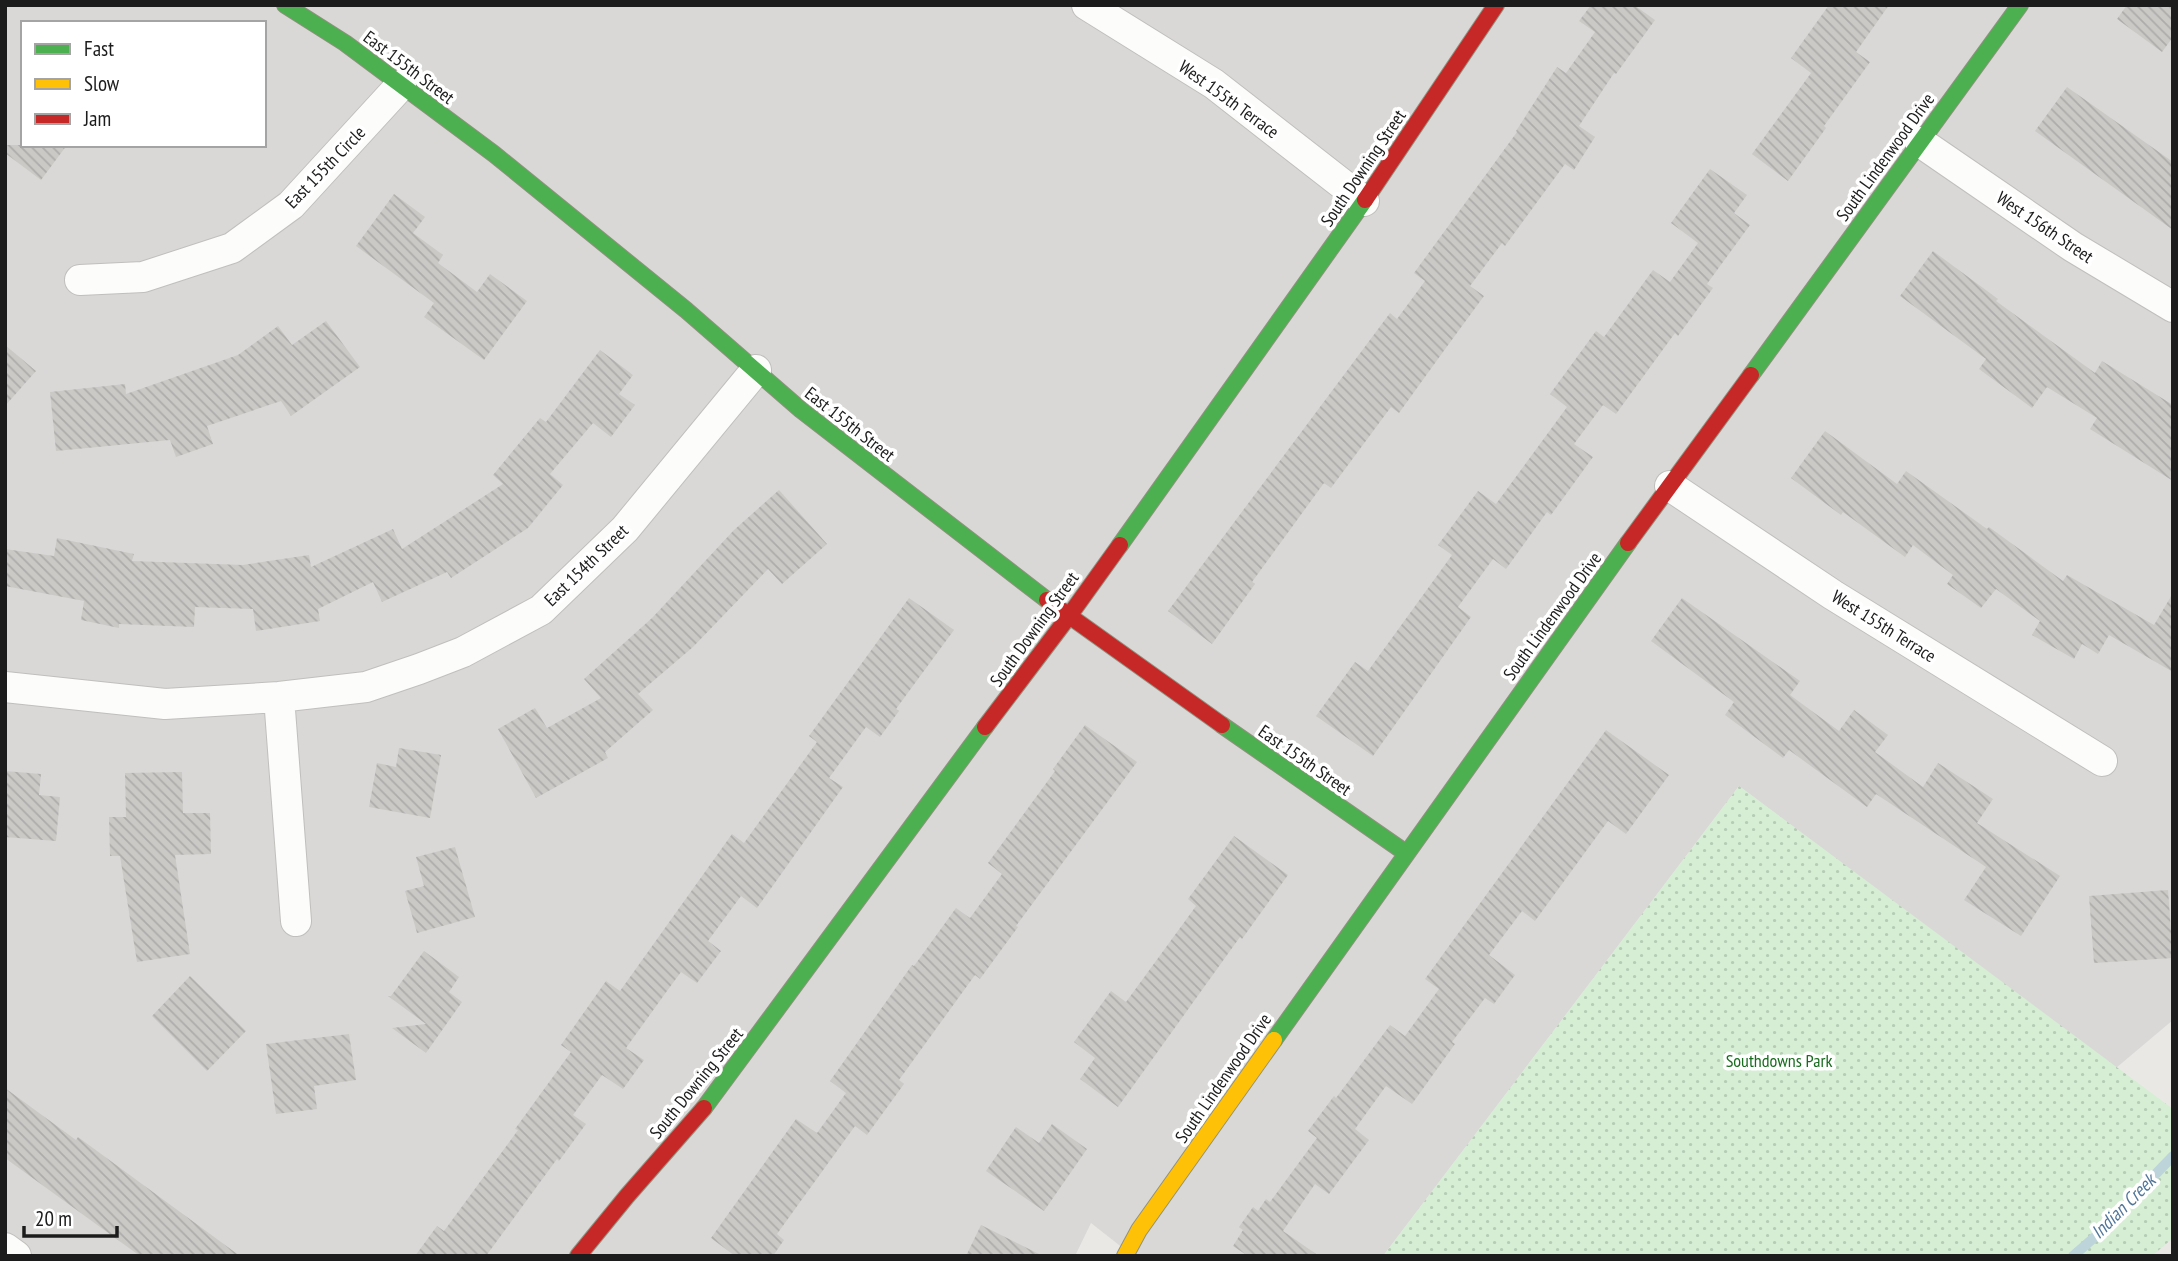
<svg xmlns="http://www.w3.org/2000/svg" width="2178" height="1261" viewBox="0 0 2178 1261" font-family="'PT Sans Narrow',sans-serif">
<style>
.residential{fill:#d9d8d6;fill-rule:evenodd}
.park{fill:url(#park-dots)}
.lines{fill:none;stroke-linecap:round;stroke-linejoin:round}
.stream{stroke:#bcd4da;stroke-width:10}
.building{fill:url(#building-back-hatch)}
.street-casing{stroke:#c0bfbd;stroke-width:32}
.fast-casing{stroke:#90917f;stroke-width:18}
.slow-casing{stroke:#90917f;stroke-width:18}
.jam-casing{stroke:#90917f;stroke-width:18}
.street{stroke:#fcfcfb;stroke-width:30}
.fast{stroke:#4caf50;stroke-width:16}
.slow{stroke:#ffc107;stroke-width:16}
.jam{stroke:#c62828;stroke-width:16}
.labels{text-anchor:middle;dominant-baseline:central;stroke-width:7;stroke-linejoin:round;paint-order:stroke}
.street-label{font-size:18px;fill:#1c1c1c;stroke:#fff}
.park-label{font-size:18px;fill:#186c1e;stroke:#fff}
.water-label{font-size:19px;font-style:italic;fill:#517699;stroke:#fff}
</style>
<defs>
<pattern id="park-dots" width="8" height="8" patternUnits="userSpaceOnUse" patternTransform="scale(1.75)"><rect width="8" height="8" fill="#d5eed4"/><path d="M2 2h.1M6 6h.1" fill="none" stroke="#b6ccb5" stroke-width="1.8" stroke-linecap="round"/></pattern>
<pattern id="building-back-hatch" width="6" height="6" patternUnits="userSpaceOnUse" patternTransform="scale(1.75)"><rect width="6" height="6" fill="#cbc9c6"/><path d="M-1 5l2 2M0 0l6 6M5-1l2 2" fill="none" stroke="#aeacaa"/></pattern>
</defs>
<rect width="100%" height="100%" fill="#eae8e5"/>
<path class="residential" d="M5,5h2168v1015l-57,48 -377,-282 -356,470h-250l-42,-33 -16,33h-1070zM23,23h241v122h-241z"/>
<path class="park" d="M1739,786l434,323v129l-21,18h-769z"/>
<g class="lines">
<path class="stream" d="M2073,1256l23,-20 77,-80"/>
</g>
<path class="building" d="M1591,5h43l21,15 -39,54 -2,-1 -35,53 16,11 -21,33 -9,-6 -60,82 -3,-3 -32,43 14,10 -41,56 -44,61 -8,-6 -60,81 -7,-5 -72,99 3,2 -43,60 -44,-33 222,-298 7,6 28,-38 -11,-8 103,-141 -1,-1 41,-64 9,6 29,-41 -16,-11z
M1829,5h60l-33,47 14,10 -46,64 2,2 -38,53 -36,-27 59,-81 -20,-15z
M2127,5h46v32l-11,15 -45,-33z
M2067,87l106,75v68l-138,-99z
M5,145h62l-26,35 -36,-27z
M1710,169l37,26 -13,18 16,12 -43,59 6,4 -35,48 -3,-3 -59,81 -13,-9 -29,39 19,13 -42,58 -4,-3 -41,57 -13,-10 -35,48 13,10 -98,139 -57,-40 39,-54 13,9 84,-116 -14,-10 40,-54 18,13 71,-97 -17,-13 46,-63 8,6 49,-67 17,12 28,-39 -27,-20z
M394,194l31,23 -12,16 30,22 -5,8 39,29 13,-18 37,27 -43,59 -60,-43 10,-14 -78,-57z
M1933,251l65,48 -2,2 99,72 7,-12 71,44v76l-83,-52 7,-11 -50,-31 -15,21 -53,-39 7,-10 -86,-63z
M326,321l34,46 -69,49 -10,-15 -74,25 6,18 -37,13 -6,-17 -114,11 -6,-59 75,-8 1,10 112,-39 40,-29 14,19z
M5,345l31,26 -31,35z
M600,350l33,25 -14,19 16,11 -24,32 -18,-14 -43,51 13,11 -35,43 -77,50 -4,-6 -65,30 -9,-20 -55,27 2,12 -64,10 -3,-22 -58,-2 -1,20 -75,-3v4l-38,-8 3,-19 -79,-15v-37l49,7 3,-18 77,16 -2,7 111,4 66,-10 2,12 82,-38 9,20 101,-65 -10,-9 47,-57 6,4z
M1825,431l72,53 9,-13 81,58 2,-2 74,54 4,-6 87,50 19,-32v79l-64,-37 -11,19 -16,-10 -8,15 -42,-24 8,-14 -44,-32 -15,19 -34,-24 6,-9 -40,-30 -8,12 -62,-45 -2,3 -50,-37z
M779,490l48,54 -45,40 -14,-15 -75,78 -55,47 15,16 -48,42 3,6 -72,40 -38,-69 37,-21 12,20 54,-30 -17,-19 68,-61 82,-88z
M909,598l45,32 -58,79 3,2 -19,26 -14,-10 -37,51 14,9 -86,121 -16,-12 -33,45 13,10 -24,32 -16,-11 -14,19 -41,57 18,12 -21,29 -21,-14 -29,40 13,9 -27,37 -2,-2 -71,97h-71l22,-30 7,5 74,-101 -3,-1 56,-77 -10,-7 45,-64 14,10 112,-157 12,9 73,-101 -8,-6z
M1682,598l118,83 -10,14 49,36 15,-21 34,25 -13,17 48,35 15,-24 55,36 -16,24 83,53 -39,60 -57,-36 22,-33 -110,-73 -9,13 -78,-57 -6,8 -58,-43 9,-13 -83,-61z
M1085,725l52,37 -121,164 2,1 -38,52 -5,-4 -76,105 5,4 -37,51 -12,-9 -78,108 7,6 -11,16h-38l-24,-18 85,-119 21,14 29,-40 -16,-12 82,-116 2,1 42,-58 14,10 32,-44 -14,-11 67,-92 -2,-2z
M1606,730l63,45 -43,59 -18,-13 -73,100 -13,-10 -33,44 26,20 -21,29 -9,-6 -33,44 3,2 -43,60 -26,-18 -31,43 14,11 -40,54 -14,-10 -32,47 36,25h-71l-15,-10 10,-16 -4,-3 14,-20 5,4 8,-12 4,3 47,-64 -9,-7 26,-35 2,2 54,-73 15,11 34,-47 -14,-10z
M399,748l42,7 -11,63 -61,-11 8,-44 19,4z
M5,771l36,3 -2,21 21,2 -4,44 -51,-4z
M182,772l1,41h27l1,41 -36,1 15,99 -53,8 -17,-106h-10l-1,-39h17l-1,-44z
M1234,836l54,39 -46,64 -2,-2 -122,170 -38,-28 15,-21 -21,-16 37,-51 15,11 70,-96 -8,-7z
M455,847l20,70 -58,16 -12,-42 19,-5 -8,-29z
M2168,890l5,68 -79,5 -5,-67z
M424,951l35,26 -10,15 13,10 -36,51 -34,-25 34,-4 -38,-28h3z
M190,976l56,55 -39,40 -55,-55z
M349,1034l7,46 -42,6 3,23 -41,5 -10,-70z
M5,1088l71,52 2,-3 162,119h-100l-135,-98z
M1052,1124l35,25 -43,62 -58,-40 30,-44 23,16z
M981,1225l62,31h-77z"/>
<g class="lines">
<defs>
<path id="street" d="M1087,5l127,79 150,117
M1920,142l153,105 100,60
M80,280l63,-3 89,-29 59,-43 110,-120
M1670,486l163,109 269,166
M5,687l160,17 114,-7 87,-10 53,-18 44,-17 78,-42 84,-81 131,-159
M279,697l17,224
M5,1248l11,8"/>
<path id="fast" d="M285,5l60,38 149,111 192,156 115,100 246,190
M1751,375l269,-370
M1120,545l245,-345
M1222,725l184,128
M1274,1040l354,-497
M704,1108l281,-381"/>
<path id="slow" d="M1125,1256l14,-26 135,-190"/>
<path id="jam" d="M1365,200l131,-195
M1628,543l123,-168
M1047,600l175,125
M985,727l84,-111 51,-71
M578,1256l49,-60 77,-88"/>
</defs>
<use href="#street" class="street-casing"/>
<use href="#fast" class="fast-casing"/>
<use href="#slow" class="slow-casing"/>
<use href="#jam" class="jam-casing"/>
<use href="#street" class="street"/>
<use href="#fast" class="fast"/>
<use href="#slow" class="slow"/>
<use href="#jam" class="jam"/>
</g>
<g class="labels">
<g class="street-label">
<text transform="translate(409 67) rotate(37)">East 155th Street</text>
<text transform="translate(1229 99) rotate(36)">West 155th Terrace</text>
<text transform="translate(1885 157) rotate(-54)">South Lindenwood Drive</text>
<text transform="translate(325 167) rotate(-46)">East 155th Circle</text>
<text transform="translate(1363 168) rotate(-56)">South Downing Street</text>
<text transform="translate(2045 227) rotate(34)">West 156th Street</text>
<text transform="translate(850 424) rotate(38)">East 155th Street</text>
<text transform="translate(586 565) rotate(-44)">East 154th Street</text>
<text transform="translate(1552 616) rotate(-54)">South Lindenwood Drive</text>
<text transform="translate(1884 626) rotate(32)">West 155th Terrace</text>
<text transform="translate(1034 629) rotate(-54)">South Downing Street</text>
<text transform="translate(1305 760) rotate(35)">East 155th Street</text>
<text transform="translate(1223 1078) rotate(-55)">South Lindenwood Drive</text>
<text transform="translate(696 1083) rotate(-51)">South Downing Street</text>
</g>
<g class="park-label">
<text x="1779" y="1060">Southdowns Park</text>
</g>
<g class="water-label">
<text transform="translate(2123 1206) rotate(-45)">Indian Creek</text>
</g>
</g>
<rect width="2178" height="1261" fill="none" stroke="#1c1c1c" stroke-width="14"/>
<rect x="21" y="21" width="245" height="126" fill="#ffffff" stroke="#a4a4a4" stroke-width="2"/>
<rect x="35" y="44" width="35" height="10" fill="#4caf50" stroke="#a4a4a4" stroke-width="2"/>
<text x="84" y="56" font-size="21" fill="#1c1c1c">Fast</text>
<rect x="35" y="79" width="35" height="10" fill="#ffc107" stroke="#a4a4a4" stroke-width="2"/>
<text x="84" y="91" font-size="21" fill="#1c1c1c">Slow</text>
<rect x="35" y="114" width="35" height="10" fill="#c62828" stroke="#a4a4a4" stroke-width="2"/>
<text x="84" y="126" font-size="21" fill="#1c1c1c">Jam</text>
<path d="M24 1226v10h93v-10" fill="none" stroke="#1c1c1c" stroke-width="3.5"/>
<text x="35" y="1226" font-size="21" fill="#1c1c1c" stroke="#ffffff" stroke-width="5" paint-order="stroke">20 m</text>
</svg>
